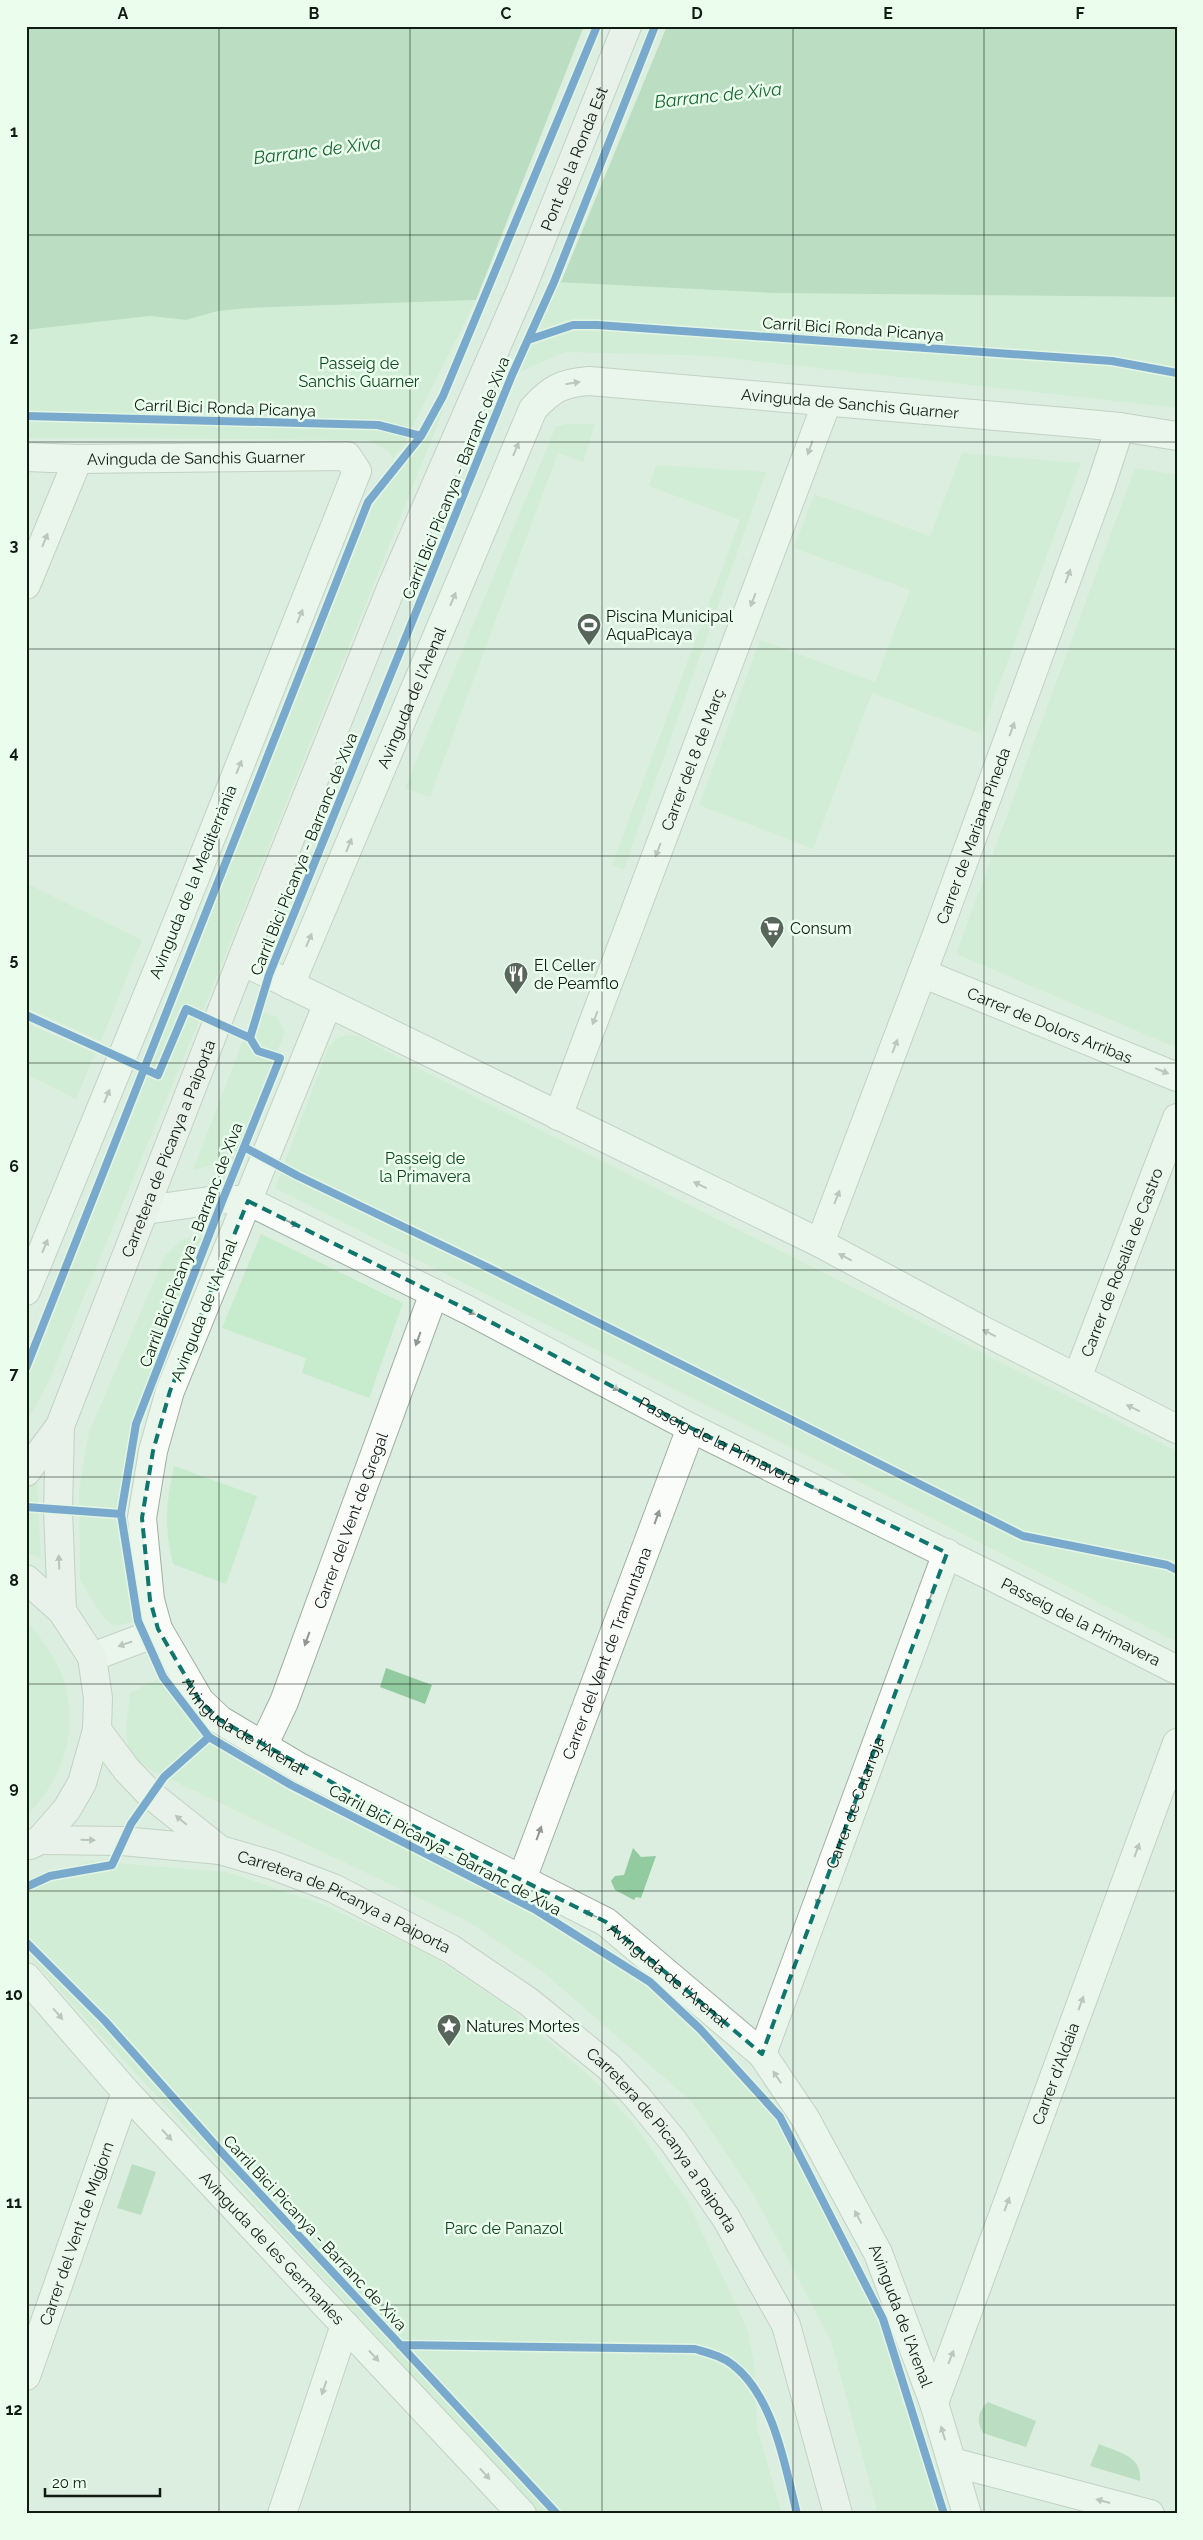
<svg xmlns="http://www.w3.org/2000/svg" width="1203" height="2540" viewBox="0 0 1203 2540" font-family="Raleway,sans-serif">
<style>
.green{fill:#c6ebcd}
.water{fill:#92cb9f}
.pier{fill:#dceedf}
.lines{fill:none;stroke-linecap:round;stroke-linejoin:round}
.street-casing{stroke:#a1afa3;stroke-width:30}
.secondary-casing{stroke:#a1afa3;stroke-width:30}
.street{stroke:#fafcfa;stroke-width:28}
.secondary{stroke:#f6f6f8;stroke-width:28}
.cycleway-casing{stroke:#ebfeee;stroke-width:11}
.cycleway{stroke:#0057b8;stroke-width:8}
.oneway{fill:#919792}
.oneway2{fill:#8e9390}
.marked{fill:none;stroke:#0f766e;stroke-width:4;stroke-dasharray:10 6;stroke-linejoin:round}
.grid{fill:none;stroke:#101b12;stroke-width:1;stroke-opacity:0.55}
.labels{text-anchor:middle;dominant-baseline:central;stroke-width:5;stroke-linejoin:round;paint-order:stroke}
.street-label{font-size:16px;fill:#101b12;stroke:#ebfeee}
.park-label{font-size:16px;fill:#0f4520;stroke:#ebfeee}
.poi-label{font-size:16px;fill:#101b12;stroke:#ebfeee;text-anchor:start}
.water-label{font-size:18px;font-style:italic;fill:#186632;stroke:#ebfeee}
.neatline{fill:none;stroke:#101b12;stroke-width:2}
.grid-label{font-size:16px;text-anchor:middle;font-weight:bold;fill:#101b12}
</style>
<rect width="100%" height="100%" fill="#dceedf"/>
<path class="green" d="M554,282l218,11 405,4v111l-468,-52 -143,-4 -54,23z
M476,300l-72,144 -11,15 -5,-9 -21,-10 -341,-2v-108l124,-14 36,4 32,-9 31,-3z
M439,404l6,2 -244,610 -153,367 -22,41v-57l342,-865 53,-66z
M567,424h28l-12,38 -25,-9 -128,344 -25,-9 151,-362z
M962,453l119,10 -100,271 -109,-41 -59,156 -114,-44 61,-165 115,42 35,-92 -116,-42 20,-54 116,42z
M656,465l110,7 -142,397 -12,-4 128,-345 -91,-34z
M1135,468l42,7 -2,572 -219,-93z
M26,883l116,57 -41,101 -75,-33z
M255,1009l22,8 8,15 -51,127 -41,11z
M26,1023l69,30 -19,46 -50,-25z
M346,1035l14,1 46,26 771,389v191l-902,-454 54,-142 7,-7z
M261,1234l142,69 -34,95 -67,-25 4,-15 -84,-30z
M196,1236l11,4 -71,184 -15,90 17,107 -25,5 -11,-10 -22,-36 -1,-90 10,-58 76,-176 15,-15z
M174,1466l83,30 -31,88 -53,-20c-9,-36 -7,-61 1,-98z
M37,1479l4,80 -15,-7v-62z
M26,1623c9,6 14,14 20,23 33,44 31,105 -2,149 -6,7 -10,15 -18,20z
M163,1677l46,60 82,48 245,125 114,72 50,47 80,88 103,202 61,195h-66l-47,-173 -77,-146 -62,-93 -149,-130 -76,-51 -316,-151 -23,-16 -2,-26 4,-35z
M91,1861l136,11 95,32 107,50 82,55 84,72 40,44 54,79 59,127 6,32 3,64 25,87h-243l-513,-561v-74z"/>
<path class="water" d="M26,26h1151v271l-405,-4 -218,-11 -78,18 -227,8 -31,3 -32,9 -36,-4 -124,14z
M386,1668l46,17 -7,19 -45,-17z
M633,1848l8,9 15,-1 -15,42 -5,-1 -2,3 -19,-10 -4,-9 4,-5 9,-1z
M132,2164l24,8 -15,43 -24,-7z
M988,2402l48,19 -10,26 -43,-14c-7,-12 -5,-22 5,-31z
M1099,2444c19,8 44,12 41,37l-50,-15z"/>
<path class="pier" d="M584,26h83l-106,256h-7l-78,18z"/>
<g class="lines">
<defs>
<g id="street">
<path id="s1" d="M26,457l52,2 269,-3 10,15 -186,467 -145,353"/>
<path d="M26,585l52,-126"/>
<path d="M242,961l578,282 162,87 195,99"/>
<path id="s2" d="M922,973l255,104"/>
<path id="s3" d="M290,985l243,-576c18,-20 29,-26 56,-28l477,41 54,5 57,9"/>
<path id="s4" d="M328,1003l-158,388 -17,60 -11,67 8,82 8,29 42,72 20,19 79,47 307,155 156,132 43,64 73,135 56,150 33,111"/>
<path id="s5" d="M558,1116l269,-714"/>
<path id="s6" d="M146,1210l77,-11 25,2 220,109 223,118 298,147 188,95"/>
<path id="s7" d="M820,1243l120,-317 161,-441 19,-58"/>
<path id="s8" d="M1077,1378l100,-260"/>
<path d="M92,1657l53,-20 13,-8"/>
<path id="s9" d="M263,1746l21,-44 150,-409"/>
<path id="s10" d="M522,1879l169,-451"/>
<path id="s11" d="M26,1977l100,115 396,422"/>
<path id="s12" d="M762,2054l185,-501"/>
<path id="s13" d="M26,2376l100,-284"/>
<path id="s14" d="M934,2403l243,-660"/>
<path d="M952,2462l198,52"/>
<path d="M282,2514l63,-189"/>
</g>
<g id="secondary">
<path d="M60,1426l-2,84 4,101"/>
<path id="s15" d="M26,1472l34,-46 194,-498 138,-342 129,-296 106,-264"/>
<path d="M26,1579l36,32 30,46 6,41 -1,32 -15,53 -15,26 -27,31 -10,5"/>
<path d="M97,1730l30,40 24,25 69,55"/>
<path id="s16" d="M40,1840l82,1 98,9 52,15 61,23 118,61 78,53 80,65 28,30 37,45 52,76 60,107 52,189"/>
</g>
</defs>
<use href="#street" class="street-casing"/>
<use href="#secondary" class="secondary-casing"/>
<use href="#street" class="street"/>
<use href="#secondary" class="secondary"/>
<defs>
<path id="cycleway" d="M655,26l-101,256 -42,93 -243,600 -19,63 8,13 22,7 -57,141 -87,225 -15,90 17,107 25,56 46,60 82,48 245,125 114,72 50,47 80,88 103,202 61,195
M528,340l45,-15h24l515,36 65,12
M26,416l352,9 43,11
M26,1015l132,60 28,-66 64,29
M244,1147l54,29 189,91 536,269 144,29 10,5
M26,1368l342,-866 53,-66 22,-40 154,-370
M26,1507l95,7
M26,1887l24,-11 62,-11 19,-41 33,-47 45,-40
M26,1942l79,79 120,135 332,358
M400,2345l295,4c13,4 27,7 38,16 41,32 52,101 64,149"/>
</defs>
<use href="#cycleway" class="cycleway-casing"/>
<use href="#cycleway" class="cycleway"/>
</g>
<defs><path id="oneway-solid" d="M-6-.8H1V-3.2L6.5 0L1 3.2V.8H-6Z" transform="scale(1.25)"/></defs>
<g class="oneway">
<use href="#oneway-solid" transform="translate(573 383) rotate(-9)"/>
<use href="#oneway-solid" transform="translate(810 448) rotate(110)"/>
<use href="#oneway-solid" transform="translate(516 449) rotate(-67)"/>
<use href="#oneway-solid" transform="translate(45 540) rotate(-68)"/>
<use href="#oneway-solid" transform="translate(1068 576) rotate(-70)"/>
<use href="#oneway-solid" transform="translate(453 599) rotate(-67)"/>
<use href="#oneway-solid" transform="translate(753 600) rotate(111)"/>
<use href="#oneway-solid" transform="translate(300 616) rotate(-68)"/>
<use href="#oneway-solid" transform="translate(1012 729) rotate(-70)"/>
<use href="#oneway-solid" transform="translate(239 767) rotate(-68)"/>
<use href="#oneway-solid" transform="translate(349 845) rotate(-68)"/>
<use href="#oneway-solid" transform="translate(658 850) rotate(111)"/>
<use href="#oneway-solid" transform="translate(309 940) rotate(-67)"/>
<use href="#oneway-solid" transform="translate(595 1018) rotate(111)"/>
<use href="#oneway-solid" transform="translate(895 1046) rotate(-69)"/>
<use href="#oneway-solid" transform="translate(1162 1071) rotate(22)"/>
<use href="#oneway-solid" transform="translate(107 1096) rotate(-68)"/>
<use href="#oneway-solid" transform="translate(700 1185) rotate(-154)"/>
<use href="#oneway-solid" transform="translate(837 1197) rotate(-69)"/>
<use href="#oneway-solid" transform="translate(292 1223) rotate(26)"/>
<use href="#oneway-solid" transform="translate(45 1246) rotate(-68)"/>
<use href="#oneway-solid" transform="translate(845 1257) rotate(-152)"/>
<use href="#oneway-solid" transform="translate(469 1311) rotate(28)"/>
<use href="#oneway-solid" transform="translate(989 1333) rotate(-153)"/>
<use href="#oneway-solid" transform="translate(418 1339) rotate(110)"/>
<use href="#oneway-solid" transform="translate(613 1387) rotate(28)"/>
<use href="#oneway-solid" transform="translate(1133 1408) rotate(-154)"/>
<use href="#oneway-solid" transform="translate(820 1491) rotate(26)"/>
<use href="#oneway-solid" transform="translate(657 1517) rotate(-70)"/>
<use href="#oneway-solid" transform="translate(930 1599) rotate(110)"/>
<use href="#oneway-solid" transform="translate(307 1639) rotate(110)"/>
<use href="#oneway-solid" transform="translate(125 1644) rotate(161)"/>
<use href="#oneway-solid" transform="translate(539 1833) rotate(-70)"/>
<use href="#oneway-solid" transform="translate(1137 1850) rotate(-70)"/>
<use href="#oneway-solid" transform="translate(819 1899) rotate(110)"/>
<use href="#oneway-solid" transform="translate(590 1914) rotate(-153)"/>
<use href="#oneway-solid" transform="translate(1081 2003) rotate(-70)"/>
<use href="#oneway-solid" transform="translate(58 2014) rotate(49)"/>
<use href="#oneway-solid" transform="translate(777 2077) rotate(-124)"/>
<use href="#oneway-solid" transform="translate(167 2135) rotate(47)"/>
<use href="#oneway-solid" transform="translate(1007 2204) rotate(-70)"/>
<use href="#oneway-solid" transform="translate(858 2217) rotate(-118)"/>
<use href="#oneway-solid" transform="translate(374 2356) rotate(47)"/>
<use href="#oneway-solid" transform="translate(951 2357) rotate(-69)"/>
<use href="#oneway-solid" transform="translate(324 2388) rotate(109)"/>
<use href="#oneway-solid" transform="translate(943 2433) rotate(-107)"/>
<use href="#oneway-solid" transform="translate(485 2474) rotate(47)"/>
<use href="#oneway-solid" transform="translate(1103 2501) rotate(-165)"/>
</g>
<g class="oneway2">
<use href="#oneway-solid" transform="translate(59 1562) rotate(-92)"/>
<use href="#oneway-solid" transform="translate(181 1820) rotate(-140)"/>
<use href="#oneway-solid" transform="translate(88 1840) rotate(2)"/>
</g>
<path d="M0 0H1203V2540H0ZM248,1201l220,109 223,118 256,125 -185,501 -156,-132 -219,-109 -167,-93 -20,-19 -42,-72 -8,-29 -8,-82 11,-67 17,-60z" fill="#dceedf" fill-opacity=".55" fill-rule="evenodd"/>
<path class="marked" d="M248,1201l220,109 223,118 256,125 -185,501 -156,-132 -219,-109 -167,-93 -20,-19 -42,-72 -8,-29 -8,-82 11,-67 17,-60z"/>
<path class="grid" d="M219,26v2488M410,26v2488M602,26v2488M793,26v2488M984,26v2488M26,235h1151M26,442h1151M26,649h1151M26,856h1151M26,1063h1151M26,1270h1151M26,1477h1151M26,1684h1151M26,1891h1151M26,2098h1151M26,2305h1151"/>
<defs>
<symbol id="stadium-pin" viewBox="-11 -11 22 30"><path d="M0 17L-7.5 6A9.5 9.5 0 1 1 7.5 6Z" fill="#57655a" stroke="#ebfeee"/><path d="M0-5a6.5 5 0 1 0 0 10a6.5 5 0 1 0 0-10ZM-3.5-1.8h7v3.6h-7Z" fill="#fff"/></symbol>
<symbol id="supermarket-pin" viewBox="-11 -11 22 30"><path d="M0 17L-7.5 6A9.5 9.5 0 1 1 7.5 6Z" fill="#57655a" stroke="#ebfeee"/><path d="M-6-5.5h2.5l.6 2H6L4.5 2H-2.5L-4.4-4H-6ZM-1.5 3.2a1.3 1.3 0 1 0 .1 0ZM3 3.2a1.3 1.3 0 1 0 .1 0Z" fill="#fff"/></symbol>
<symbol id="restaurant-pin" viewBox="-11 -11 22 30"><path d="M0 17L-7.5 6A9.5 9.5 0 1 1 7.5 6Z" fill="#57655a" stroke="#ebfeee"/><path d="M-5-6h1v4h1v-4h1v4h1v-4h1v5L-1.5 .5V6h-2V.5L-5-1ZM5-6V6H3V1.5H1.5Q1.5-4 5-6Z" fill="#fff"/></symbol>
<symbol id="sight-pin" viewBox="-11 -11 22 30"><path d="M0 17L-7.5 6A9.5 9.5 0 1 1 7.5 6Z" fill="#57655a" stroke="#ebfeee"/><path d="M0-6L1.8-2.2L6-1.7L2.9 1.2L3.7 5.4L0 3.3L-3.7 5.4L-2.9 1.2L-6-1.7L-1.8-2.2Z" fill="#fff"/></symbol>
</defs>
<g fill-rule="evenodd">
<use href="#stadium-pin" x="575" y="611" width="28" height="38"/>
<use href="#supermarket-pin" x="758" y="914" width="28" height="38"/>
<use href="#restaurant-pin" x="502" y="960" width="28" height="38"/>
<use href="#sight-pin" x="435" y="2012" width="28" height="38"/>
</g>
<g class="labels">
<g class="street-label">
<text stroke="none"><textPath href="#s15" startOffset="1425">Pont de la Ronda Est</textPath></text>
<text transform="translate(853 329) rotate(4)">Carril Bici Ronda Picanya</text>
<text stroke="none"><textPath href="#s3" startOffset="952">Avinguda de Sanchis Guarner</textPath></text>
<text transform="translate(225 408) rotate(2)">Carril Bici Ronda Picanya</text>
<text stroke="none"><textPath href="#s1" startOffset="170">Avinguda de Sanchis Guarner</textPath></text>
<text transform="translate(456 478) rotate(-68)">Carril Bici Picanya - Barranc de Xiva</text>
<text stroke="none"><textPath href="#s3" startOffset="312">Avinguda de l'Arenal</textPath></text>
<text stroke="none"><textPath href="#s5" startOffset="381">Carrer del 8 de Març</textPath></text>
<text stroke="none"><textPath href="#s7" startOffset="435">Carrer de Mariana Pineda</textPath></text>
<text transform="translate(304 854) rotate(-68)">Carril Bici Picanya - Barranc de Xiva</text>
<text transform="translate(193 882) rotate(-68)">Avinguda de la Mediterrània</text>
<text stroke="none"><textPath href="#s2" startOffset="138">Carrer de Dolors Arribas</textPath></text>
<text stroke="none"><textPath href="#s15" startOffset="355">Carretera de Picanya a Paiporta</textPath></text>
<text transform="translate(191 1245) rotate(-69)">Carril Bici Picanya - Barranc de Xiva</text>
<text stroke="none"><textPath href="#s8" startOffset="124">Carrer de Rosalía de Castro</textPath></text>
<text transform="translate(204 1310) rotate(-68)">Avinguda de l'Arenal</text>
<text stroke="none"><textPath href="#s6" startOffset="631">Passeig de la Primavera</textPath></text>
<text stroke="none"><textPath href="#s9" startOffset="242">Carrer del Vent de Gregal</textPath></text>
<text stroke="none"><textPath href="#s6" startOffset="1036">Passeig de la Primavera</textPath></text>
<text stroke="none"><textPath href="#s10" startOffset="241">Carrer del Vent de Tramuntana</textPath></text>
<text stroke="none"><textPath href="#s4" startOffset="795">Avinguda de l'Arenal</textPath></text>
<text stroke="none"><textPath href="#s12" startOffset="268">Carrer de Catarroja</textPath></text>
<text transform="translate(445 1850) rotate(28)">Carril Bici Picanya - Barranc de Xiva</text>
<text stroke="none"><textPath href="#s16" startOffset="315">Carretera de Picanya a Paiporta</textPath></text>
<text stroke="none"><textPath href="#s4" startOffset="1290">Avinguda de l'Arenal</textPath></text>
<text stroke="none"><textPath href="#s14" startOffset="351">Carrer d'Aldaia</textPath></text>
<text stroke="none"><textPath href="#s16" startOffset="720">Carretera de Picanya a Paiporta</textPath></text>
<text transform="translate(315 2233) rotate(47)">Carril Bici Picanya - Barranc de Xiva</text>
<text stroke="none"><textPath href="#s13" startOffset="151">Carrer del Vent de Migjorn</textPath></text>
<text stroke="none"><textPath href="#s11" startOffset="366">Avinguda de les Germanies</textPath></text>
<text stroke="none"><textPath href="#s4" startOffset="1710">Avinguda de l'Arenal</textPath></text>
</g>
<g class="park-label">
<text x="359" y="363">Passeig de<tspan x="359" dy="18">Sanchis Guarner</tspan></text>
<text x="425" y="1158">Passeig de<tspan x="425" dy="18">la Primavera</tspan></text>
<text x="504" y="2228">Parc de Panazol</text>
</g>
<g class="poi-label">
<text x="606" y="616">Piscina Municipal<tspan x="606" dy="18">AquaPicaya</tspan></text>
<text x="790" y="928">Consum</text>
<text x="534" y="965">El Celler<tspan x="534" dy="18">de Peamflo</tspan></text>
<text x="466" y="2026">Natures Mortes</text>
</g>
<g class="water-label">
<text transform="translate(718 95) rotate(-6)">Barranc de Xiva</text>
<text transform="translate(317 150) rotate(-7)">Barranc de Xiva</text>
</g>
</g>
<rect width="1203" height="2540" fill="none" stroke="#ebfeee" stroke-width="55"/>
<path d="M45 2488v8h115v-8" fill="none" stroke="#101b12" stroke-width="2.5"/>
<text x="52" y="2488" font-size="15" fill="#101b12" stroke="#ebfeee" stroke-width="4" paint-order="stroke">20 m</text>
<rect x="28" y="28" width="1148" height="2484" class="neatline"/>
<g class="grid-label">
<text x="123" y="19">A</text>
<text x="314" y="19">B</text>
<text x="506" y="19">C</text>
<text x="697" y="19">D</text>
<text x="888" y="19">E</text>
<text x="1080" y="19">F</text>
<text x="14" y="137">1</text>
<text x="14" y="344">2</text>
<text x="14" y="551">3</text>
<text x="14" y="758">4</text>
<text x="14" y="965">5</text>
<text x="14" y="1172">6</text>
<text x="14" y="1379">7</text>
<text x="14" y="1586">8</text>
<text x="14" y="1793">9</text>
<text x="14" y="2000">10</text>
<text x="14" y="2208">11</text>
<text x="14" y="2415">12</text>
</g>
</svg>
